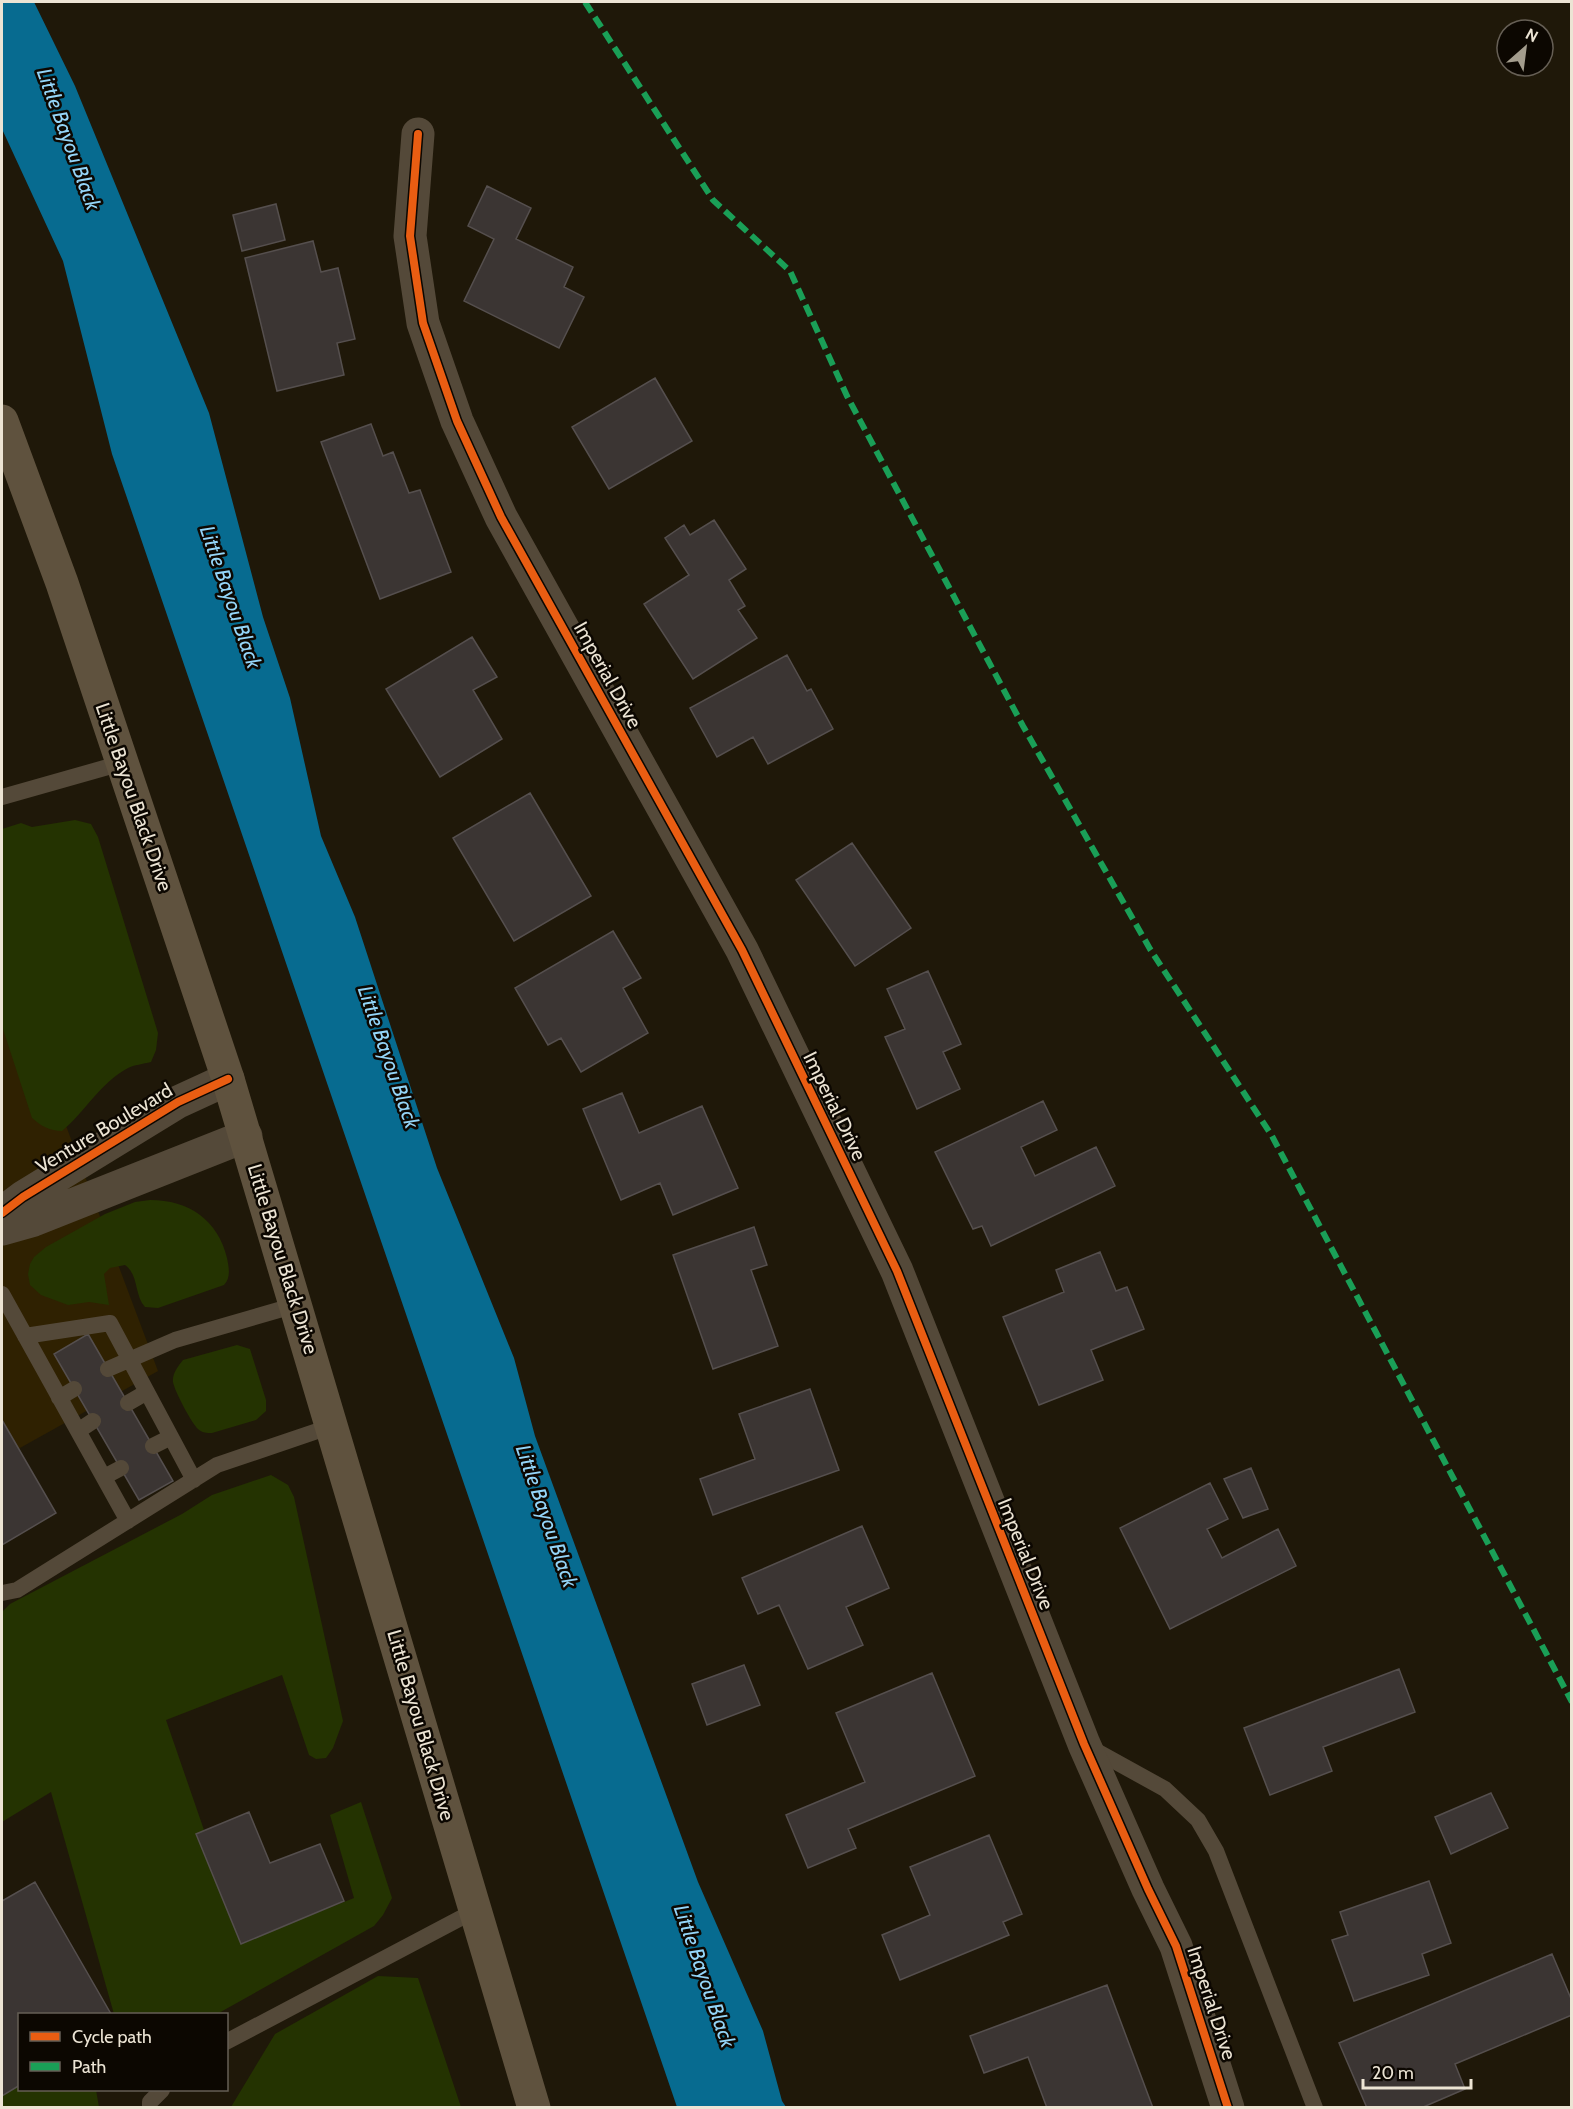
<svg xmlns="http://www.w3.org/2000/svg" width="1573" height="2109" viewBox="0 0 1573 2109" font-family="Cabin,sans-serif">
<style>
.built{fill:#2f2101}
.green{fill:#243301}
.water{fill:#076b90}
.building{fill:#3b3533;stroke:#554f4e;stroke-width:1.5}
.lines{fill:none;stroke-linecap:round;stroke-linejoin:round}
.lane{stroke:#544939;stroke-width:16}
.street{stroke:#544939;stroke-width:33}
.secondary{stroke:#5f523e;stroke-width:33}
.quiet{stroke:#1a9f57;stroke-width:6;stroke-dasharray:12 6;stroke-linecap:butt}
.cycleway-casing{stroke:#0c0701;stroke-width:11}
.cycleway{stroke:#e95d12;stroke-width:8}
.labels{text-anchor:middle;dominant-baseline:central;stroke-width:5;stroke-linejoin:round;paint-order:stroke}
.street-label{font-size:20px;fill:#ece4d4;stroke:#0c0701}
.water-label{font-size:21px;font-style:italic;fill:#94d5f8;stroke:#0c0701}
</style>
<rect width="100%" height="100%" fill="#1f1809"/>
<path class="built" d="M2,955l156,416 -156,87z"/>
<path class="green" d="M75,820l16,4 7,13 60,196 -2,17 -5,12c-8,2 -17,3 -23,6 -28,15 -43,44 -66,63 -12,0 -21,-5 -30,-13l-30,-92v-197l19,-6 11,4z
M150,1200c39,0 68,20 77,58 2,10 4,20 -3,27l-66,23 -13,-1c-11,-12 -6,-32 -20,-42l-15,3 -6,6 5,31 -20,-3 -21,3 -27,-10 -11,-10 -2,-11 2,-10 4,-7 12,-10 59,-33 30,-12z
M237,1345l13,4 16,51v11l-10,9 -44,13c-5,0 -10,0 -14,-4 -6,-5 -24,-39 -25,-47 -1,-8 5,-16 10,-22z
M271,1475l17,10 6,12 49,224 -10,27 -7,10 -10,1 -7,-4 -27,-80 -116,45 38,110 -8,5 45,108 113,-45 -24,-83 31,-13 31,96 -9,17 -9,11 -157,88h-103l-63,-222 -49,30v-210l8,-8 172,-90 30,-19z
M378,1976l40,2 43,129h-230l44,-73z
M19,2085l1,5h76l3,17h-97v-11z"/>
<path class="water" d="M2,2h32l41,84 134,327 54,204 27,81 31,138 34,81 82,251 77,190 21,78 163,446 65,149 19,70 4,6h-109l-565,-1653 -49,-193 -61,-132z"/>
<path class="building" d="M487,186l44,22 -15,31 57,28 -9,20 20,10 -25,51 -95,-47 30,-62 -26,-13z
M276,204l9,36 -43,11 -9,-36z
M313,241l8,31 17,-4 17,71 -18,4 7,32 -67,16 -32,-133z
M655,378l37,63 -83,48 -37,-62z
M371,424l12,32 10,-4 16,41 11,-3 31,82 -71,27 -59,-157z
M714,520l32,49 -17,11 16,26 -7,4 19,28 -64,41 -49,-75 45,-29 -24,-37 19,-13 6,10z
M472,637l25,40 -24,13 29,49 -62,38 -54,-88z
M787,655l20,36 4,-2 22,40 -65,35 -15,-27 -36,20 -27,-49z
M530,793l61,103 -77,45 -61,-103z
M852,843l59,85 -56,38 -59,-86z
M613,931l28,47 -18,10 25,45 -67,39 -20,-34 -13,7 -33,-57z
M928,971l33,73 -18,8 17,37 -43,20 -32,-72 20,-8 -18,-40z
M622,1093l17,40 63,-27 36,82 -65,27 -13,-32 -39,17 -38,-91z
M1043,1101l14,29 -36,17 14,29 61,-29 19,39 -124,60 -9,-20 -9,3 -38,-77z
M754,1227l13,38 -16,5 27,76 -65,23 -40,-114z
M1100,1252l16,39 11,-4 17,42 -53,21 12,30 -64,25 -36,-88 61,-25 -8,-22z
M88,1334l85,147 -34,19 -85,-146z
M810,1389l29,81 -126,45 -13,-36 55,-20 -16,-45z
M2,1420l54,93 -54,32z
M1251,1468l17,41 -25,9 -19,-39z
M1210,1483l18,36 -21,10 15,29 56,-29 18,37 -126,63 -50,-101z
M862,1526l27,62 -43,19 17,38 -55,24 -29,-64 -21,9 -16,-36z
M744,1665l16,40 -53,20 -15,-41z
M1399,1669l16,43 -92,35 9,24 -62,24 -26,-67z
M932,1673l43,103 -127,53 8,19 -48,20 -22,-53 79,-33 -29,-69z
M1491,1793l17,35 -57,26 -16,-37z
M249,1812l21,51 50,-19 24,57 -103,43 -45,-110z
M989,1835l33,79 -19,8 6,13 -109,45 -18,-45 48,-20 -20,-48z
M1429,1881l22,62 -29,11 7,21 -75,26 -22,-61 16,-5 -8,-23z
M35,1882l76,132h-91v71l-18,11v-195z
M1552,1954l20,47v14l-117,49 10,25 -44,19h-54l-28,-65z
M1107,1985l46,123h-106l-19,-51 -44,16 -14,-37z"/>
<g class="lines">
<path class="lane" d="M2,797l120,-34
M2,1294l126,227
M25,1336l85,-13 84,157
M108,1369l67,-29 121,-35
M59,1398l15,-9
M128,1403l19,-11
M78,1431l15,-10
M153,1446l18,-9
M104,1477l17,-9
M2,1593l15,-3 200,-125 115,-39
M1089,1747l76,42 33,31 18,31 99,257
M226,2042l250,-132
M150,2108v-6l12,-12"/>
<path class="street" d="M418,134l-8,102 13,87 34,98 44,96 241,433 155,321 187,473 64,145 28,57 52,162
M2,1213l21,-16 155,-95 50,-23
M2,1229l32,-9 212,-84"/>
<path class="secondary" d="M2,421l60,162 166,496 306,1029"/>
<path class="quiet" d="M585,2l128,198 77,71 57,125 176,330 127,223 122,187 300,566"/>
<defs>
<path id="cycleway" d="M418,134l-8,102 13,87 34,98 44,96 241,433 155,321 187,473 64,145 28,57 52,162
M2,1213l21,-16 155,-95 50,-23"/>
</defs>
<use href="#cycleway" class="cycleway-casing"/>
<use href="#cycleway" class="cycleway"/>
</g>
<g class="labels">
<g class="street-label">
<text transform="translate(608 675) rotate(61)">Imperial Drive</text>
<text transform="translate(134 797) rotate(71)">Little Bayou Black Drive</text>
<text transform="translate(835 1106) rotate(64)">Imperial Drive</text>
<text transform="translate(104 1128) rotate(-31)">Venture Boulevard</text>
<text transform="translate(283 1259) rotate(73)">Little Bayou Black Drive</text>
<text transform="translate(1026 1554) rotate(68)">Imperial Drive</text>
<text transform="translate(421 1725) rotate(74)">Little Bayou Black Drive</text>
<text transform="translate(1212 2003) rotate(72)">Imperial Drive</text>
</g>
<g class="water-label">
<text transform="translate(69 139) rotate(70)">Little Bayou Black</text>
<text transform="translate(231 597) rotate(71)">Little Bayou Black</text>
<text transform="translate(389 1057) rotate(71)">Little Bayou Black</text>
<text transform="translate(547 1516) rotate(71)">Little Bayou Black</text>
<text transform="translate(705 1976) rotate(71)">Little Bayou Black</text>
</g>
</g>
<rect width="1573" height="2109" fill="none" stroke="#ece4d4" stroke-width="6"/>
<rect x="18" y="2013" width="210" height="78" fill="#0c0701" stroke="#665f55" stroke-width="1.5"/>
<rect x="30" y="2032" width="30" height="9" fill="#e95d12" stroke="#665f55" stroke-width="1.5"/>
<text x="72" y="2043" font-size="18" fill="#ece4d4">Cycle path</text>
<rect x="30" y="2062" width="30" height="9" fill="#1a9f57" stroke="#665f55" stroke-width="1.5"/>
<text x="72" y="2073" font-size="18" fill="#ece4d4">Path</text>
<g transform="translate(1525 48) rotate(28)"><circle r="28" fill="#0c0701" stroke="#665f55" stroke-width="1.5"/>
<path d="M0-4.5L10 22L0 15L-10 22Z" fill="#a49d8d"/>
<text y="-9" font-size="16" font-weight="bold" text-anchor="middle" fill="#ece4d4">N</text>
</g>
<path d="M1363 2079v9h108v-9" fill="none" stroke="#ece4d4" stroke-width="3"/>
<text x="1372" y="2079" font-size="18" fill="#ece4d4" stroke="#0c0701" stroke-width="4.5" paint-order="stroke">20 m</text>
</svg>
